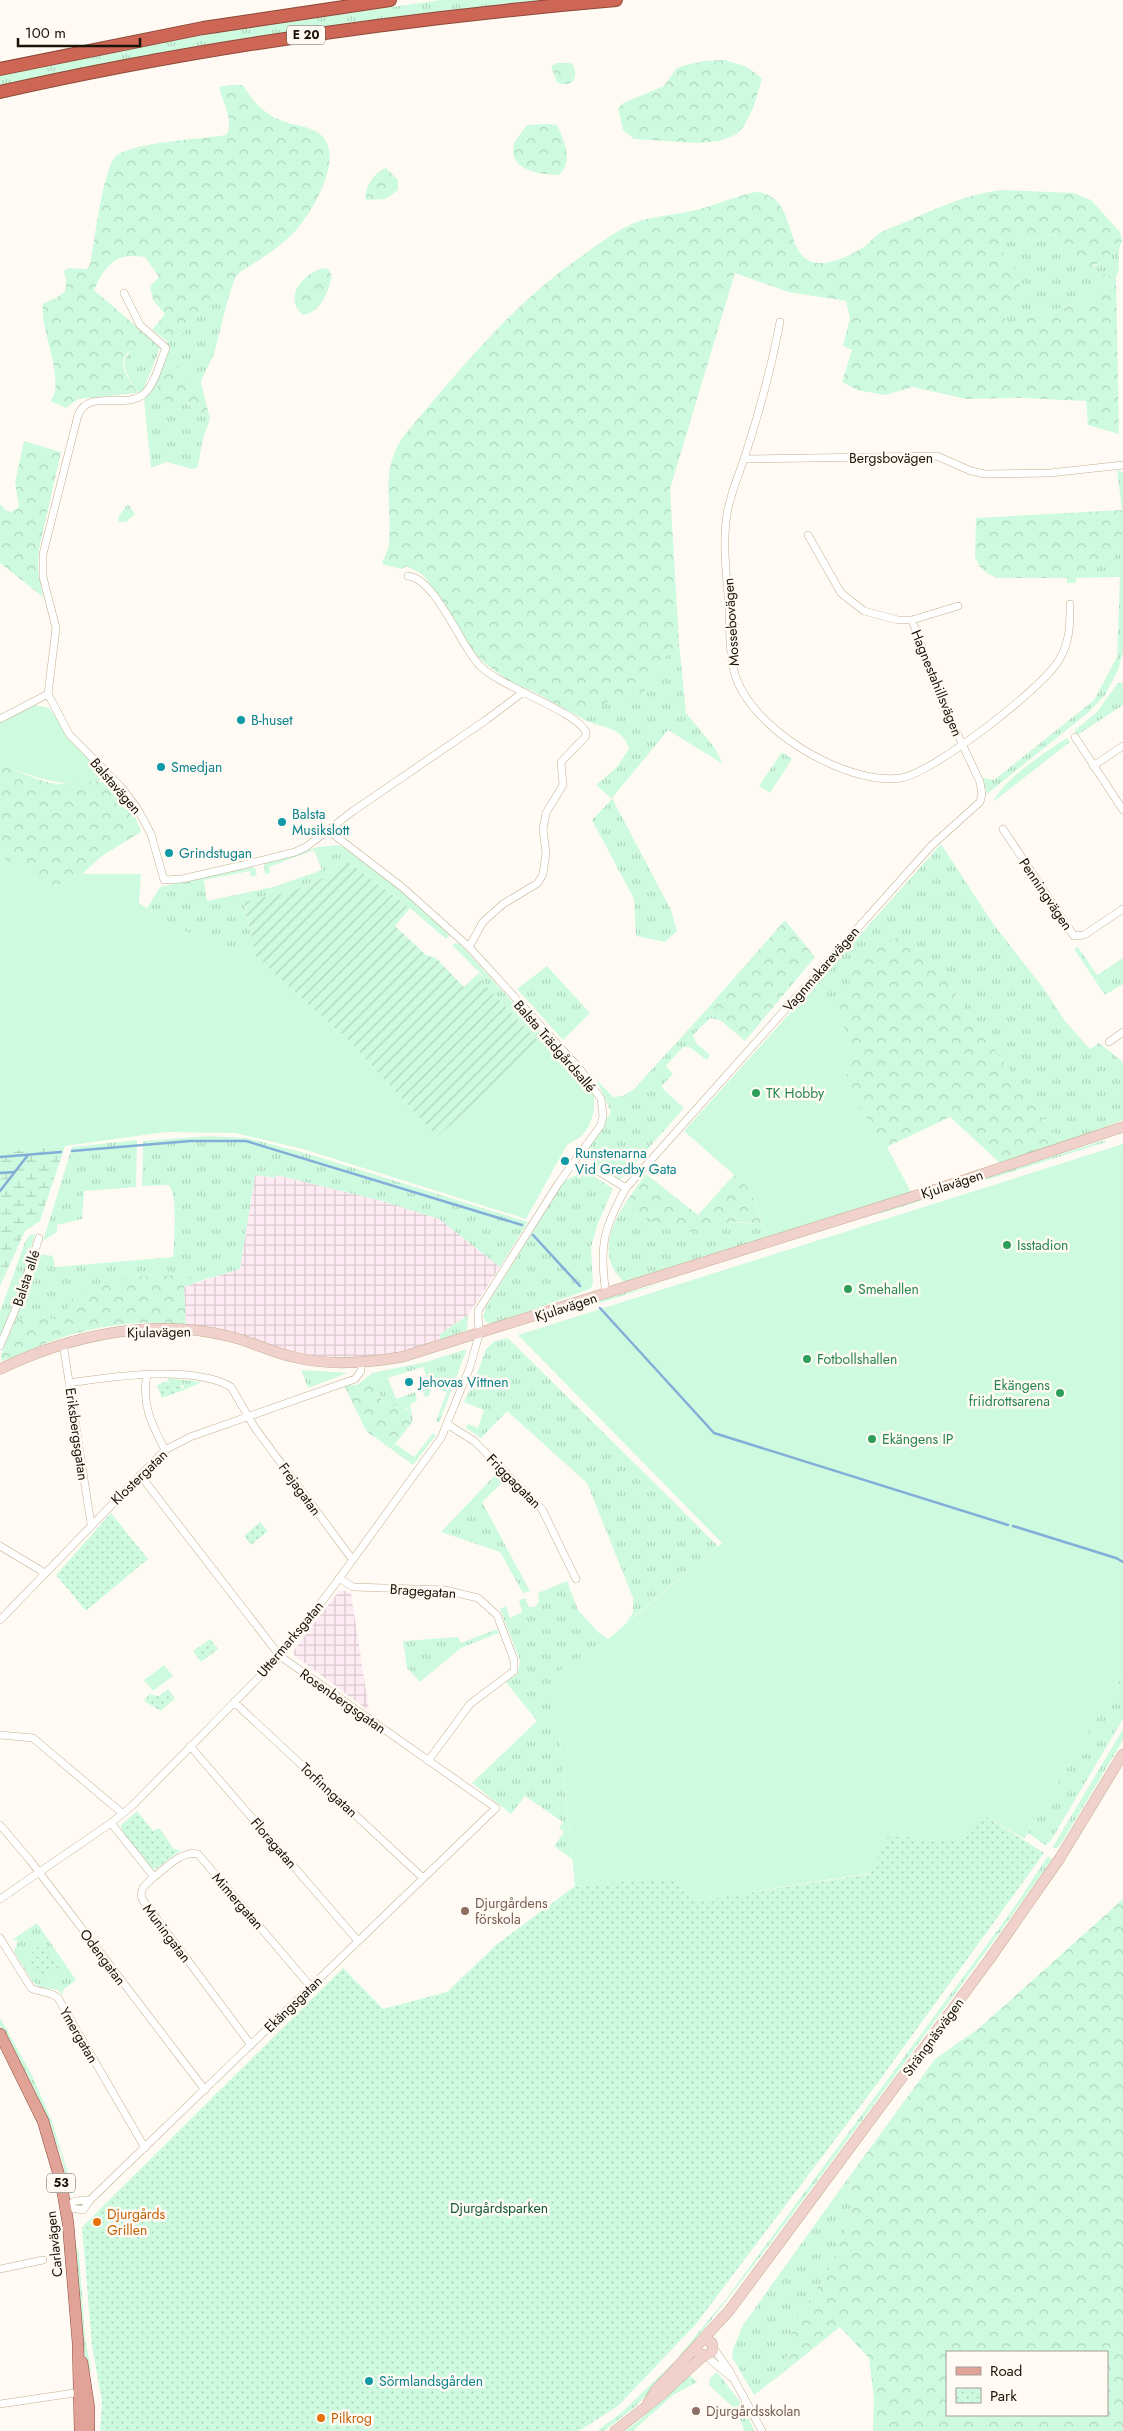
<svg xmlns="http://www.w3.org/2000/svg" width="1123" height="2431" viewBox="0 0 1123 2431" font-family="Jost,sans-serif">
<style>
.industrial{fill:url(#industrial-grid)}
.grass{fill:url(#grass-tufts)}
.forest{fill:url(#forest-crowns);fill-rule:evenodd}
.wetland{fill:url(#wetland-marsh)}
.park{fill:url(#park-dots)}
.garden{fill:url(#garden-furrows)}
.pitch{fill:#cefae0}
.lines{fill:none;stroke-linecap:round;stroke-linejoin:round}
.stream{stroke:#83aed8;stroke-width:2.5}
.street-casing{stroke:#c2af8e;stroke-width:8}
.secondary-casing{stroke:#c2af8e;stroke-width:11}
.primary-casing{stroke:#8e4939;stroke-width:12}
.highway-casing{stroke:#8e4939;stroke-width:14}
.street{stroke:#fff;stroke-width:7}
.secondary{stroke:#f0d1cc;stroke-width:10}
.primary{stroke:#e1a398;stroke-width:11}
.highway{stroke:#cd6654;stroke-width:12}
.culture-dot{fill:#0f9aa8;stroke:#fffbf4;stroke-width:2}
.leisure-dot{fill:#2e9e5b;stroke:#fffbf4;stroke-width:2}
.education-dot{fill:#8d6e63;stroke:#fffbf4;stroke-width:2}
.food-dot{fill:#e8710a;stroke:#fffbf4;stroke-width:2}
.labels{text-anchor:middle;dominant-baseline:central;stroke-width:5;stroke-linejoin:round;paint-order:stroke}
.shield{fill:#fffbf4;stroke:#5f594e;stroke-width:1}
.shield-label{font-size:12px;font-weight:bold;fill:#1a1307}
.street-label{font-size:14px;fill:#1a1307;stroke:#fffbf4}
.culture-label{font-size:14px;fill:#0d838f;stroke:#fffbf4;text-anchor:start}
.leisure-label{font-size:14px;fill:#27864d;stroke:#fffbf4;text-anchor:start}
.education-label{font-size:14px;fill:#785e54;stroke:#fffbf4;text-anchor:start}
.park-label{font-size:14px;fill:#115737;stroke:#fffbf4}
.food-label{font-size:14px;fill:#c56008;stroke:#fffbf4;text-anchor:start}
</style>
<defs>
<pattern id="industrial-grid" width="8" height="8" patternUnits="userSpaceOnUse" patternTransform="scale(1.25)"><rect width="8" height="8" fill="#ffebf3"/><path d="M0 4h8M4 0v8" fill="none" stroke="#dac9cf"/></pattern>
<pattern id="grass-tufts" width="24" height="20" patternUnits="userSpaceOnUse" patternTransform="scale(1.25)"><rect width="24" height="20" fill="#cefae0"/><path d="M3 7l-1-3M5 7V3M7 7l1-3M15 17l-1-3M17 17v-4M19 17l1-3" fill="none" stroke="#b0d5bf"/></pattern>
<pattern id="forest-crowns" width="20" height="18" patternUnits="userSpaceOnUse" patternTransform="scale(1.25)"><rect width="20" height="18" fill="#cefae0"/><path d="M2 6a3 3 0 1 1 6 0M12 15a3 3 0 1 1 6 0" fill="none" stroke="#b0d5bf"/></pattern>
<pattern id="wetland-marsh" width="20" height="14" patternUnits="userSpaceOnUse" patternTransform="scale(1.25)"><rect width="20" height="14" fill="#cefae0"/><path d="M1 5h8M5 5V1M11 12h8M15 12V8" fill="none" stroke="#b0d5bf"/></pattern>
<pattern id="park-dots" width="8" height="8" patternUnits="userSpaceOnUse" patternTransform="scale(1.25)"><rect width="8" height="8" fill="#cefae0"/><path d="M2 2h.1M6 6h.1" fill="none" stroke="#b0d5bf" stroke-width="1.8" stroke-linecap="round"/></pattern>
<pattern id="garden-furrows" width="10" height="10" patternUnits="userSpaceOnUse" patternTransform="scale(1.25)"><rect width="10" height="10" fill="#cefae0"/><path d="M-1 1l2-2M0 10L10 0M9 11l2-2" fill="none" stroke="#b0d5bf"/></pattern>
</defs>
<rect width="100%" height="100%" fill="#fffbf4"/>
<path class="industrial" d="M255,1175l20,3 1,-3 106,26 57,18 61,48 -32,48 -28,19v6l-43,13 -34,4h-46l-37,-6 -48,-20 -46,-5 -2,-39 56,-18z
M343,1590l8,3 18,118 -75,-56v-5l38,-50 7,-9z"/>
<path class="grass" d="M441,0h115c-186,17 -374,43 -556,87v-12l20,-5 198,-38z
M1007,230l26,12 6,-6 14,-2 6,8 2,12 34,12 24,-16v19l-3,8 -12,-3 -12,26 -64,16 -15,9 -8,-5 12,-48 -15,-21 -2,-15z
M214,294l14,5 -14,55 -13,27 1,6h-8l-9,-16 -12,30 14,3 23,15 -8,23 -4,25 -6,2 -26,-7 -15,6 -7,-68 24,-51 -1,-8 17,-9z
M137,348l21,5 -15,38 -5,2c-9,-16 -25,-34 -1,-45z
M1117,470l6,2v180l-5,18 -13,25 -16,17 -102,82 -4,-16 11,2 100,-80 23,-43 3,-80 -44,1v5h-9v-5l55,-31v-37z
M128,504l7,10 -9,8h-7l-1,-5z
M679,643l7,70 29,35 8,16 -55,-34 -56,68 59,112 6,21 -12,11 -29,-6 -2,-37 -42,-79 20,-21 -16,-14 20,-17 13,-19c-7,-25 -31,-20 -48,-31l35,-21 25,-3 10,-11 9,-21z
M1118,683h5v22l-47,31 -1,-6 21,-17z
M1067,738l3,4 -77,60c11,-23 52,-50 74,-64z
M782,752l10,7 -22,34 -11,-7z
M941,844l53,81 50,64 21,32 25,28 9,-6 24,19v58l-62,23 -114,-161 -108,27 4,13 -34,-30z
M337,845l7,2 51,38 55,49 -4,5 -36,-31 -66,-49 -16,17 -35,15 -49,12 12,54 -80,-29 -29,-20 13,-21 92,-20 3,1 2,7 -6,2 -1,-6 -46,9 3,21 66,-14 49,-17 -8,-20 -45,17 1,6 -5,1 -1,-10 54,-17z
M455,943l5,1 87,96 -5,5 -62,-65 3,-4 -31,-31z
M1078,947l19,28 26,-17v26l-18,11 -31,-46z
M547,966l43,47 -27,27 -46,-51z
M707,1009l15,12 -12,-3 -17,17 3,8 14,12 -3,5 -18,-13h-6l-17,19 7,8 -12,13 23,21 -61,69 -4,2c-11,-8 -30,-13 -32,-29l24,-38 -15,-33 17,18 10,-1 11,-7z
M207,1136l40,2 65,17 216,67 -28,45 -61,-48 -57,-18 -106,-26v3l-21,-3 -15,94 -43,13 -12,-9 -28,4 -26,-2 -63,34 -11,11 -23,-5 -19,6 22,-63 4,-4 12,2 2,11 118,-10c1,-16 5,-60 -4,-72l-27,1 1,-45z
M137,1140l-1,47 -52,4 -2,28 -25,6v7l-14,9 29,-94z
M1105,1140l1,2 -227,72 -1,-2z
M591,1174l22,15 -15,34 -7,24 2,37 -3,5 -97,35 -7,-2 -3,-6 4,-11 77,-124 12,-6z
M626,1202l4,4 84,22 11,-6 37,2 5,13 -143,45c-26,-24 -15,-54 2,-80z
M35,1234l-20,70 -15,33v-25l25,-70 5,-7z
M669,1281l-79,25v-3z
M468,1315l-1,15 -27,10v-6z
M508,1338l210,208 -93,78 8,-11v-15l-46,-115 -80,-72 -26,27 -15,-10 2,-4 10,4 6,-18 -20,-8 13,-28 9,-25 9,-8z
M467,1349l-28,74 -3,-2 11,-29 -15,-5 -3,9 -4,1 -3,-8 8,-3 -7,-19 -35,11 8,21 19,-7 2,9 -7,3 3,17h-2l-3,-12 -9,-4 -14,2 -11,-22 -2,-12 54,-11z
M301,1370l47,3 -40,15z
M168,1378l34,4 -18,8 -1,-5 -14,-1z
M433,1433l3,2 -23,30 -22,-16 5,-5 18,13z
M498,1472l8,7 -24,23 48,89 -7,2 -23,-41 -59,-20z
M567,1581l11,29 21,23 9,6 -55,36 19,184 -18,-13 10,-14 -5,-4 4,-6 -38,-26 -14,18 -39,-31 65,-62 -32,-40 12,-6 3,-14 -20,-52 6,-3 4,12 12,-6 -3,-12 6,-2 4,9h6l4,-6 -1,-8z
M497,1629l2,4 -38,15 -41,34 -13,-14 -4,-27 55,-4 3,6z
M1123,1675v44l-73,123 -5,3 -17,-12z
M1123,1729v11l-61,102 -5,6h-5z
M1048,1856l4,3c-59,84 -120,166 -181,249 -62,84 -124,168 -190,250l-2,-2 47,-57 287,-390z
M37,1923l39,57 -13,10 -1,5 -4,-5 -18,-3 -7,-5 -19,-30 4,-11 -6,-1z
M0,2018l32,57 19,44 24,76 -6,-5 -8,-35 -28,-68 -33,-61z
M849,2177l2,41 -23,53 -36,57 -8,44 -30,23 -22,-38 1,-8 10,-24z
M75,2242l4,12 6,83 6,33 -2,3 -7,-31z
M674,2362l2,2 -40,42 -32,25h-7l24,-18z
M717,2372l24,31 1,4 -5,4 -28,-26 1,-7z
M687,2373l10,9 -24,13 -40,36h-8l17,-13z
M747,2414l7,17h-10l-5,-15z"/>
<path class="forest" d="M725,60l22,7 15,11 -8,28 -10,20 -7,8 -17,7 -24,2 -62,-4 -11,-9 -5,-22 5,-5 41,-17 12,-17 6,-3 22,-5z
M556,63h14l3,2c6,14 0,22 -16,18l-6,-17z
M230,85h13c13,21 25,33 49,39 10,2 21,4 29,11 26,23 -13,87 -34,104 -14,13 -31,23 -47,33l-5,6 -7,21 -14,-5 -30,38 -17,9 -15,-11 13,-16 -12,-14 -3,-14 9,-9 -14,-20c-29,-5 -40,8 -51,33l62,53 4,4 -2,6c-14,-3 -39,-9 -34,16 2,8 10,17 14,24l-60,6 -12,9 -16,-7c17,-17 -11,-74 -7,-97 20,-10 27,-9 21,-33l4,-3 18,1 4,-4c4,-21 13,-95 25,-108 15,-15 88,-18 111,-22 9,-13 -4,-34 -7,-48z
M547,124l10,1c7,14 17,37 2,50 -16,0 -52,-4 -45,-30 1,-6 9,-14 13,-20z
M386,168l12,12v10l-13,9 -19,1c-2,-12 8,-28 20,-32z
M1003,190l70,3 18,7 29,32 2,8 -3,10c-24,17 -33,24 -58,4l-2,-12 -6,-8 -14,2 -6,6 -26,-11 -7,5 2,15 15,21 4,18 -11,12 -5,18 8,5 15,-9 64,-16 12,-26 12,3 3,157 -31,-9 -2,-24 -63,-3 -57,1 -53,-12 -28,8 -28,-5 -15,-8 10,-32 -9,-4 7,-28 -4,-17 -58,-9 -53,-19 -65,216 9,154 -19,19 -9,21 -10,11 -25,3 -35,21 -50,-28 -13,-3 -30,-21 -15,-14 -18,-32 -32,-45 -16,-9 -6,3 -19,-5c2,-8 7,-14 7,-22 3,-38 -9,-70 13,-104 56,-66 106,-130 177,-180 18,-13 35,-26 55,-35 21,-8 44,-8 66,-14 10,-3 52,-18 58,-17 42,5 24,70 61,71 14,1 35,-9 46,-17 7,-5 12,-13 21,-16 38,-15 75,-36 117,-40z
M323,268l5,1 4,7c-4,17 -11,36 -29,39 -21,-18 1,-42 20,-47z
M177,365l8,6 9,15 8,1 8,32 -23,-15 -30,-6 1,-15 8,-17z
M24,441l37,11 -22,97 -1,19 5,29 -43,-34v-59l5,6 6,2 8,-5 -4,-25z
M1122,510v37l-9,12 -46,19h-70l-9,-4 -8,-7 -5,-10 1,-39z
M0,763c16,7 33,16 51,20 15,3 31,-4 46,-2 20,3 39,33 44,51l-39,24 -20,18 -25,12 -17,-4 -40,-26z
M785,920l30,37 -70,84 -38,-32z
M897,938l50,44 114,161 -61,20 -50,-46 -63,30 -44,-62 9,-26 -13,-50 23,-60z
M646,1174l52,41 36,-40 16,14 12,35c-20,-1 -40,-8 -53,11 -29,-4 -61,-11 -83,-33z
M185,1273l12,9 -13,5 2,39c-41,-8 -92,0 -131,14 -18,6 -35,15 -54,21v-6l14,-34 19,-6 23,5 11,-11 6,-16 57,-18 26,2z
M372,1373l2,12 11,22 14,-2 9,5 3,11h2l-22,28 -25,-18 -22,-46h13z
M1123,1899v532h-250l1,-32 -5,-41 -29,-31 -56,45 8,-44 36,-57 23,-53 -2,-41 86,-118 43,-30zM1107,2352v63h-160v-63z"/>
<path class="wetland" d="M65,1146l-25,75 -15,10 -25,55v-135z"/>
<path class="park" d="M167,1381l2,3 9,-2 6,8 -22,8 -5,-13z
M111,1513l37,46 -62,52 -30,-36z
M260,1522l8,9 -17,14 -7,-9z
M210,1639l8,10 -17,13 -8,-11z
M168,1689l7,9 -14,13 -17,-10 5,-7 10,2z
M137,1811l16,20 6,-3 15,21 7,1 -25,19 -5,-1 -30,-38v-5z
M983,1814l61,39 -167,231 -181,240 -78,82 -39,25h-479l2,-30 -10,-55 -10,-119 261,-259 40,41 64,-17 49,-47 79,-59 96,-8 24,23 174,-27 20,-40 45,7z
M46,1946l13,21 -3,4 -18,4 -8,-15 4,-12z"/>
<path class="garden" d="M344,859l66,49 -15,18 31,29 10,3 28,29 15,-14 4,4 -3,3 62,65 -105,92 -87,-95 -94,-85 -12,-55 49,-11 35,-15z"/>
<path class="pitch" d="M35,705l14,3 31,42 29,28c-42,12 -71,2 -109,-15v-41z
M0,856l40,26 17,4 25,-12h59l-2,29 37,25 80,29 94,85 87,95 110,-97 34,35 13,20v17l-5,14 -7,10 -15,9 -41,74 -223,-70 -68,-16 -69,-1 -101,14 -65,5z
M809,992l34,30 9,37 -9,26 44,62 24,45 -144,45 -17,-48 -66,-58z
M1123,1144v531l-95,158 -4,6 -41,-25 -18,25 -31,2 -45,-7 -19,39 -175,28 -24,-23 -96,8 -22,-211 55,-36 114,-96 -204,-208z
M164,1665l9,11 -20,15 -9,-11z"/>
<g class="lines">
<path class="stream" d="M72,1151l118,-10h56l276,84
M0,1157l61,-5
M0,1173l15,-1
M0,1191l28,-36
M533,1235l47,51
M600,1308l114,125 294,92
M1013,1526l103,32 7,4"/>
<defs>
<path id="street" d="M124,293l16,32 26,23c-6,14 -11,36 -22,46 -19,16 -55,-6 -66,21l-35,139v23l13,51 -8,66 21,40 53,54 15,20 14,26 13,46 18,-1 61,-14 52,-13 11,-5 47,-36 133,-91 36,-27
M780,322c-9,47 -21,92 -36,137 -6,18 -14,36 -17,55 -5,31 0,64 2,95 1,19 0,40 4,58 11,59 112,119 168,111 32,-5 142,-90 158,-118 11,-18 11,-35 11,-56
M744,459l193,-3 34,15 14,3 65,-1 73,-8
M808,535l33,58 23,18 34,9h14l46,-14
M408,576c28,3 53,71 72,90 21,21 96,45 106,66v4l-25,26 2,23 -17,28 -3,16 3,24 -3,21 -5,9 -35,21 -20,18 -14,25
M0,719l48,-25
M1075,737l48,73
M1093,766l30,-20
M1003,829l71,107 10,-1 39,-26
M1109,1042l14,-10
M571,1165l27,6 28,17
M606,1294c-7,-47 -3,-65 20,-106l305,-342 49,-44 2,-8 -2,-12 -39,-83 -29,-79
M63,1343l28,181
M0,1346l18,-43 21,-65
M147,1375c-6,29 5,50 18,75
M69,1383c41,-6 125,-19 162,4l24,41 97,131
M447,1424l27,17 68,68 34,70
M0,1546l45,27
M339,1578l14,9 92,3 33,8 19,17 17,45v11l-44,33 -42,57
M0,1620l165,-170 25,-13 165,-58 6,-8v-9
M234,1702l189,176
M0,1735l33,3 89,75
M190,1746l168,195
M111,1823l43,54c-8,7 -15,11 -12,22l109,146
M0,1825l29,34 176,231
M154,1877c12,-9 28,-27 44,-23l113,133
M0,1899l111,-76 22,-18 147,-149 53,-69 108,-149 29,-71 9,-32 -1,-24 80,-127 43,-59 2,-9 -2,-17 -21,-30 -111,-122 -67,-60 -73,-56
M0,1938l31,50c9,5 20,3 27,10l87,150
M66,2207l17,3 7,-10 406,-392 -216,-152 -140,-181
M66,2207l9,-6 15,-1
M0,2269l43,-9
M714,2349l15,21 33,61
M706,2356l25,21
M0,2404l81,-12"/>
<path id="secondary" d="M0,1369c69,-33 152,-52 228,-33 22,5 43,16 65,21 36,9 72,6 109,0l535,-168 186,-62
M698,2353l8,3 7,-5 -1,-8 -7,-4
M648,2403l8,-13 73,-79 260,-351 71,-102 63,-104
M615,2431l46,-36 42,-39"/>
<path id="primary" d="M0,2034l43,87 18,61 7,41 10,120 2,88
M82,2362l7,46v23"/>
<path id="highway" d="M0,69l203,-41 187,-28
M0,92c203,-46 409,-74 616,-92"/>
</defs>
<use href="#street" class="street-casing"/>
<use href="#secondary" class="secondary-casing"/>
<use href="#primary" class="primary-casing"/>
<use href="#highway" class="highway-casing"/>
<use href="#street" class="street"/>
<use href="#secondary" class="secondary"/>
<use href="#primary" class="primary"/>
<use href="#highway" class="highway"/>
</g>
<g class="culture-dot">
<circle cx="241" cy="720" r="5"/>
<circle cx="161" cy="767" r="5"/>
<circle cx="282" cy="822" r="5"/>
<circle cx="169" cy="853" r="5"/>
<circle cx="565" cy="1161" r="5"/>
<circle cx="409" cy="1382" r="5"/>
<circle cx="369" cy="2381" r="5"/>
</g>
<g class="leisure-dot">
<circle cx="756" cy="1093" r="5"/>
<circle cx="1007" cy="1245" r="5"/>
<circle cx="848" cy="1289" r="5"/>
<circle cx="807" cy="1359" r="5"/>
<circle cx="1060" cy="1393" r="5"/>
<circle cx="872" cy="1439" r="5"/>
</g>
<g class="education-dot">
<circle cx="465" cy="1911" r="5"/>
<circle cx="696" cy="2411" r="5"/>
</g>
<g class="food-dot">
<circle cx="97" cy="2222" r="5"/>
<circle cx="321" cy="2418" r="5"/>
</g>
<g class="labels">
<g class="shield">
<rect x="287" y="25.5" width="38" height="19" rx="4"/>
<rect x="47" y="2173.5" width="28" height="19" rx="4"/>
</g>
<g class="shield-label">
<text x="306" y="35">E 20</text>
<text x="61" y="2183">53</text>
</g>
<g class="street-label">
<text x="891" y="458">Bergsbovägen</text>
<text transform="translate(731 622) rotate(-94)">Mossebovägen</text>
<text transform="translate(937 683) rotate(68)">Hagnestahillsvägen</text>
<text transform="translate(116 786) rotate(49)">Balstavägen</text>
<text transform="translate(1046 894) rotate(56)">Penningvägen</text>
<text transform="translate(821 969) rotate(-49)">Vagnmakarevägen</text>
<text transform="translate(555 1046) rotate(49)">Balsta Trädgårdsallé</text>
<text transform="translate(952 1184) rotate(-18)">Kjulavägen</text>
<text transform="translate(26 1278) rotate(-72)">Balsta allé</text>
<text transform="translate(566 1307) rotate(-18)">Kjulavägen</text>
<text transform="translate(159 1332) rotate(-1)">Kjulavägen</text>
<text transform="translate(77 1434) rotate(82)">Eriksbergsgatan</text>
<text transform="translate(139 1477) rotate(-44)">Klostergatan</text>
<text transform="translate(514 1481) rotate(45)">Friggagatan</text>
<text transform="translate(300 1489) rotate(54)">Frejagatan</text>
<text transform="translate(423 1591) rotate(4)">Bragegatan</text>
<text transform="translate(290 1639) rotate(-50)">Uttermarksgatan</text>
<text transform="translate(343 1701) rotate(35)">Rosenbergsgatan</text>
<text transform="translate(329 1790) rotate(43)">Torfinngatan</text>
<text transform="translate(274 1843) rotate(49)">Floragatan</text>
<text transform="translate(238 1901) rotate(49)">Mimergatan</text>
<text transform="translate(167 1933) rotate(53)">Muningatan</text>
<text transform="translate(103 1957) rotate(53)">Odengatan</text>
<text transform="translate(293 2004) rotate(-44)">Ekängsgatan</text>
<text transform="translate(79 2035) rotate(60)">Ymergatan</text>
<text transform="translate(933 2037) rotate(-54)">Strängnäsvägen</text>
<text transform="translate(54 2244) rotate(-96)">Carlavägen</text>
</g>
<g class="culture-label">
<text x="251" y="720">B-huset</text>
<text x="171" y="767">Smedjan</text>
<text x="292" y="814">Balsta<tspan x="292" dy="16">Musikslott</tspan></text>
<text x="179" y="853">Grindstugan</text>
<text x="575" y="1153">Runstenarna<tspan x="575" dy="16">Vid Gredby Gata</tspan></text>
<text x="419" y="1382">Jehovas Vittnen</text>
<text x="379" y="2381">Sörmlandsgården</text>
</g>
<g class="leisure-label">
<text x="766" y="1093">TK Hobby</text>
<text x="1017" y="1245">Isstadion</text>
<text x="858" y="1289">Smehallen</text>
<text x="817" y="1359">Fotbollshallen</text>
<text x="1050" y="1385" text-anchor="end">Ekängens<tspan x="1050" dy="16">friidrottsarena</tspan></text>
<text x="882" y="1439">Ekängens IP</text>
</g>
<g class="education-label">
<text x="475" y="1903">Djurgårdens<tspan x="475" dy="16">förskola</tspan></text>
<text x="706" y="2411">Djurgårdsskolan</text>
</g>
<g class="park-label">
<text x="499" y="2208">Djurgårdsparken</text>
</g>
<g class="food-label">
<text x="107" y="2214">Djurgårds<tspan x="107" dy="16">Grillen</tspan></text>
<text x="331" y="2418">Pilkrog</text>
</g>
</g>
<rect x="946" y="2351" width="162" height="65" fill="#fffbf4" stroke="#a39e95"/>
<rect x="956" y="2367" width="25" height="8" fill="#e1a398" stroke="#a39e95"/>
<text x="990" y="2376" font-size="15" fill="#1a1307">Road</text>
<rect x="956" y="2388" width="25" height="15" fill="url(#park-dots)" stroke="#a39e95"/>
<text x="990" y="2401" font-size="15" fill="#1a1307">Park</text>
<path d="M18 38v8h122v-8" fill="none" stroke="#1a1307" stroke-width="2.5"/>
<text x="25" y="38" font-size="15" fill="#1a1307" stroke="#fffbf4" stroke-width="4" paint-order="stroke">100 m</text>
</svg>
